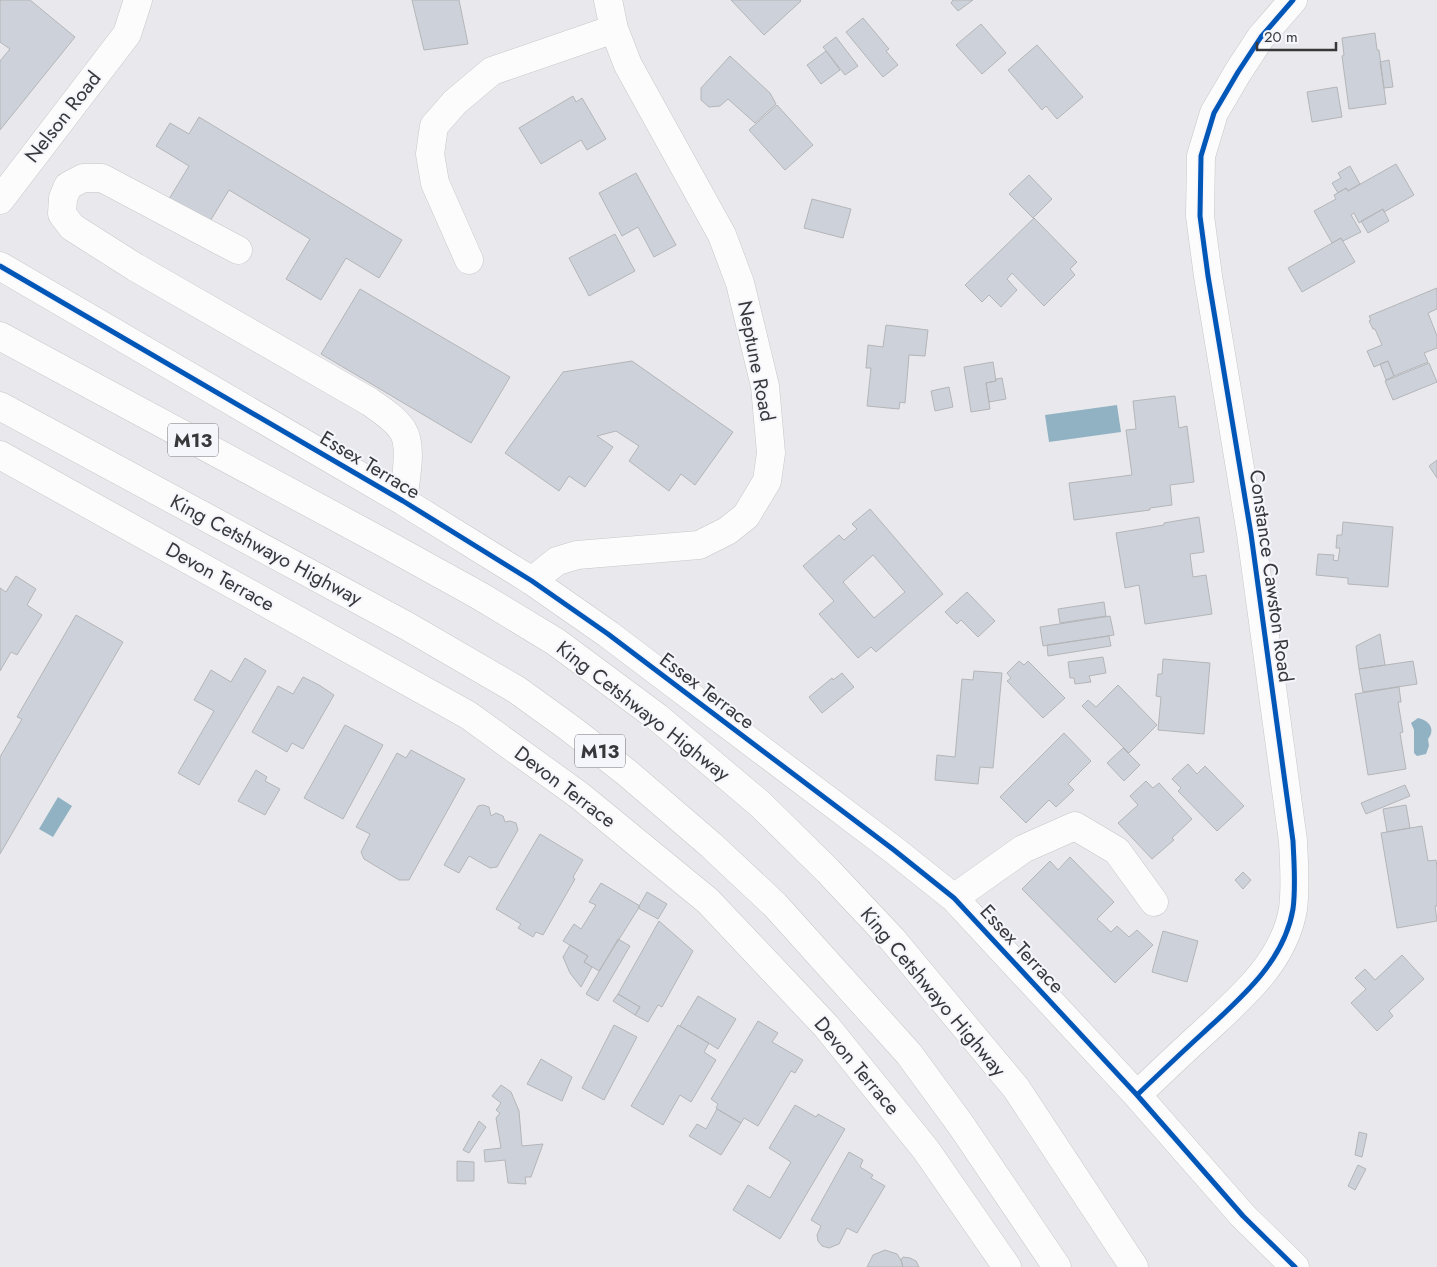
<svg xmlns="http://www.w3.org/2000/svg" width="1437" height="1267" viewBox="0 0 1437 1267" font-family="Jost,sans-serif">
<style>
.water{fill:#91b2c2}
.building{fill:#cdd2da;stroke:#b4b5b8;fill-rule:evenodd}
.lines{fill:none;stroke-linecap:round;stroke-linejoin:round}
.minor-casing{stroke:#c7c7ca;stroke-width:29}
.highway-casing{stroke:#c7c7ca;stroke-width:29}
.minor{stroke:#fcfcfc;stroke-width:28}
.highway{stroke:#fcfcfc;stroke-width:28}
.cycleway-casing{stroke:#f5f5fc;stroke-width:8}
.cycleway{stroke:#0057b8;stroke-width:5}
.labels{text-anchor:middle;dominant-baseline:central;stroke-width:4;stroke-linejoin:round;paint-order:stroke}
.shield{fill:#f5f5fc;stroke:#717175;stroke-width:1}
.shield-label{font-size:19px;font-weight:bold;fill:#38383b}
.street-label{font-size:20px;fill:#38383b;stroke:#f5f5fc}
</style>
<rect width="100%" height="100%" fill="#e9e9ed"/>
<path class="water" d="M1117,405l4,27 -72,10 -4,-27z
M1418,718c11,2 18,11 10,21l1,7 -3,8 -9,2 -3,-3v-23l-3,-7z
M58,797l14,9 -19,31 -14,-8z"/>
<path class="building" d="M0,0h30l45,37 -75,93v-69l10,-12 -10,-7z
M412,0h47l9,44 -44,6z
M731,0h69l1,1 -37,34z
M953,0h20l-15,11 -7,-8z
M863,18l26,31 -3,2 12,14 -15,12 -37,-45z
M981,24l25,29 -24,21 -26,-29z
M1375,33l2,17h2l7,54 -37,5 -7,-53 2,-1 -2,-17z
M836,37l22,29 -13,9 -22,-28z
M1037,45l46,52 -26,22 -11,-13 -4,4 -34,-40z
M826,51l14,19 -19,14 -14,-19z
M730,56l40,37 6,11 -21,19 -27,-24 -8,7 -11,1 -8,-7v-12z
M1389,60l4,27 -9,1 -4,-26z
M1337,87l5,30 -30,5 -5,-30z
M573,96l3,6 6,-4 24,41 -19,11 -6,-10 -40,24 -22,-36z
M777,105l36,40 -28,25 -36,-40z
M199,117l203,123 -23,38 -33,-20 -25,42 -35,-21 24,-40 -81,-49 -20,33 -40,-24 20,-33 -33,-20 14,-23 19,11z
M1396,164l18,31 -30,17 -1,-3 -24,14 -5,-10 -3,2 10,17 -18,9 -2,-3 -9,5 -18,-32 22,-12 -2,-4 12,-7 2,3z
M1350,166l10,18 -12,7 -2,-3 -8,5 -6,-10 9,-5 -3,-5z
M636,173l40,72 -22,12 -16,-30 -16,9 -23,-43z
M1029,175l23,24 -19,19 -24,-24z
M812,199l39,10 -8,29 -39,-10z
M1383,209l6,12 -21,12 -7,-12z
M1034,218l43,44 -7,7 5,6 -31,31 -32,-33 -5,6 10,11 -16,17 -12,-12 -7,7 -17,-17z
M615,234l20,37 -46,25 -20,-38z
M1341,238l14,24 -53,30 -14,-24z
M1437,288v21l-9,4 9,23v12l-13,5 4,9 -34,14 -6,-15 -14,6 -7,-16 15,-6 -7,-16h-2l-4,-8 2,-1 -2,-4z
M360,289l150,88 -39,66 -150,-89z
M886,325l42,5 -3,26 -16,-1 -4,48 -5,-1 -1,7 -32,-3 4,-38h-5l2,-23 15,2z
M632,361l101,71 -38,53 -14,-11 -12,17 -40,-30 10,-15 -23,-15 -19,5 16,11 -28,40 -16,-11 -10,15 -54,-38 58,-81z
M1388,361l6,15 -8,4 -6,-16z
M993,362l3,19 -10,2 4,26 -19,3 -7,-45z
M1429,363l8,19 -44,18 -8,-19z
M1002,378l4,21 -17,3 -3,-19 10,-2v-2z
M949,387l4,20 -18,4 -4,-20z
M1175,396l4,32 8,-2 7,56 -24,3 2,20 -22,3v2l-76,10 -5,-37 63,-8 -6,-45 10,-1 -3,-28z
M1437,460v18l-8,-12z
M870,509l73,85 -67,58 -5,-5 -13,11 -39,-44 15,-13 -31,-35 36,-31 5,5 13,-11 -5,-5zM873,555l32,37 -31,26 -31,-36z
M1199,517l5,35 -14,2 3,23 13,-2 6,39 -67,10 -6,-39 -14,3 -9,-55 48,-8v-2z
M1343,522l50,5 -5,60 -40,-3v-6l-32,-3 2,-21 16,1 -1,5 5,1 2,-13h-4l1,-13h5z
M16,576l20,13 -9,16 15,10 -25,40 -6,-3 -11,19v-83l6,4z
M967,592l28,29 -17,16 -17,-17 -4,4 -12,-12z
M1104,602l2,14 -46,7 -2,-14z
M76,615l47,27 -123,212v-97l22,-38 -5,-2z
M1110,616l4,19 -71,11 -3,-19z
M1380,634l5,31 -26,4 -3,-23z
M1109,636l2,10 -63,10 -1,-11z
M1103,657l3,16 -17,3 2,6 -16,2 -1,-6h-4l-2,-16z
M245,658l21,13 -67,114 -21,-12 36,-62 -20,-11 17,-30 20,12z
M1163,659l47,4 -6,71 -46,-4 3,-33 -5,-1 2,-22h4z
M1019,661l5,4 4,-4 37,37 -22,20 -36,-37 4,-3 -4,-5z
M1413,661l4,23 -54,8 -4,-23z
M974,671l28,2 -9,95 -13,-1 -2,17 -43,-4 2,-25 18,2 7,-78 11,1z
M842,673l12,14 -32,26 -13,-16 23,-19 1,2z
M303,677l16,8 15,10 -31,54 -11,-6 -5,9 -35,-20 26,-46 15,8z
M1118,685l39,40 -28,28 -47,-47 6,-6 8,7z
M1399,687l2,15h-3l5,30 -3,1 6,36 -38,6 -13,-81z
M345,725l38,20 -40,74 -39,-21z
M1064,733l27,28 -23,23 6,6 -18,17 -7,-7 -23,23 -26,-26z
M1123,748l17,17 -16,16 -17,-18z
M411,750l54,29 -56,101h-10l-35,-21 -3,-7 9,-18 -14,-7 41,-74 9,5z
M1188,764l9,10 8,-8 39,40 -27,25 -39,-40 3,-3 -9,-9z
M256,770l11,7 -2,4 15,8 -15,26 -27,-14z
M1146,781l7,7 6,-5 33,36 -20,19 2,2 -22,19 -34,-36 20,-18 -8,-9z
M1405,785l5,11 -44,18 -5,-11z
M483,805l6,2 2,9 5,-3 7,3 2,6 5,-1 6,2 2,7 -21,37 -7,1 -21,-12 -10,17 -15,-8 34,-59z
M1406,805l4,23 -23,4 -4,-23z
M1422,826l6,35 8,-1 1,7v39h-2l2,15 -40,7 -16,-95z
M540,834l43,26 -10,17 2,2 -32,56 -7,-3 -3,5 -15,-9 3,-4 -25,-15z
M1070,857l44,45 -17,17 14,13 6,-6 12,11 8,-7 16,15 -38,38 -93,-94 28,-28 8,9z
M1243,872l8,8 -8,9 -8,-9z
M601,883l39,23 -41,65 -15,-9 4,-6 -25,-15 11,-17 7,5 15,-24 -7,-3z
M647,892l20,12 -9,15 -20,-11z
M659,921l34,30 -31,56 -4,-2 -10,17 -13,-7 5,-8 -22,-13z
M1163,931l35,10 -11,41 -35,-10z
M618,939l12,7 -32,55 -12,-7z
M570,945l18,11 -4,6 8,5 -11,20 -11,-14 -7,-16z
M1402,955l22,24 -35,32 4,5 -16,15 -26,-28 15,-14 -11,-11 10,-9 10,11z
M618,994l22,13 -5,8 -22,-14z
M698,996l38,23 -18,30 -38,-23z
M758,1021l20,12 -6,9 31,18 -8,13 -4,-2 -33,55 -14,-8 -3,5 -24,-14 -1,-1 2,-4 -7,-5z
M614,1025l23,12 -33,63 -22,-12z
M678,1025l31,18 -5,9 12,8 -25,42 -11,-7 -17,30 -32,-19z
M541,1059l31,18 -10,24 -35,-17z
M501,1085l10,7 8,19 3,35 21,-2 -12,33h-6l1,7 -18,-1 -3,-23 -20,2 -1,-12 17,-2 -5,-30 4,-5 -4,-3 5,-7 -9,-7z
M795,1105l21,12 2,-3 27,15 -65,110 -47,-29 15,-25 22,13 21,-36 -22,-14z
M717,1109l24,14 -20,32 -32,-19 8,-12 9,5z
M479,1121l7,6 -17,26 -6,-3z
M1359,1132l8,2 -5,23 -7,-2z
M849,1152l14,8 -3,7 13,8 -2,3 14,8 -28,47 -10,-5 -8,16 -10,4 -7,-2 -4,-5 -1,-6 4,-9 -10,-6z
M457,1161l17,1v19h-17z
M1358,1165l8,4 -11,21 -7,-4z
M885,1250l12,4 4,6 2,7h-36l6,-12z
M903,1257l7,1 6,3 3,6h-16l-2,-7z"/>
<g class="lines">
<defs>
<path id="minor" d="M0,200l127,-166 11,-34
M238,250l-136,-72h-19l-15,8 -5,12 -1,16 10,13 63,40 235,135c11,8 26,17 33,29 10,16 2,51 0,70
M469,260l-34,-77 -5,-29 4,-28 21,-24 37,-31 122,-42
M0,266l403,235 129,80 76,53 286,216 60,48 183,197 106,121 52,51
M0,455l468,260 112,81 128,105 118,125 100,124 81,117
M532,581l25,-20 20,-6 122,-10 28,-14 19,-15 21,-35 4,-28 -6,-67 -25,-103 -18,-48 -94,-170 -14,-36 -6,-29
M954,898l69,-49 52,-23 42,25 37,51
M1137,1095c22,-21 44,-42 66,-62 38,-35 81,-71 90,-124 3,-23 1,-45 0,-68l-42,-307 -43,-258 -8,-60 1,-60 13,-43 24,-41 23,-35 32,-37"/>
<path id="highway" d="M0,336l386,208 94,52 76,46 101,75 103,87 68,67 64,68 124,149 118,179
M0,406l407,220 110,64 54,39 55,43 85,73 64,60 134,149 52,71 96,142"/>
</defs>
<use href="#minor" class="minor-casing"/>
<use href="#highway" class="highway-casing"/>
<use href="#minor" class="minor"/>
<use href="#highway" class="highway"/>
<defs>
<path id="cycleway" d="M0,266l403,235 129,80 76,53 286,216 60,48 183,197 106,121 52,51
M1137,1095c22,-21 44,-42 66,-62 38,-35 81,-71 90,-124 3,-23 1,-45 0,-68l-42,-307 -43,-258 -8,-60 1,-60 13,-43 24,-41 23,-35 32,-37"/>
</defs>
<use href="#cycleway" class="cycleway-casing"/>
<use href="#cycleway" class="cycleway"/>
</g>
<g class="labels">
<g class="shield">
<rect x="168" y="423.5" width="50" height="33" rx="4"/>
<rect x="575" y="734.5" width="50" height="33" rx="4"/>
</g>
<g class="shield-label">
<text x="193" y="440">M13</text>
<text x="600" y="751">M13</text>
</g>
<g class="street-label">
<text transform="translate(63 117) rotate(-52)">Nelson Road</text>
<text transform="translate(756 361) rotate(79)">Neptune Road</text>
<text transform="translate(370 465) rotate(31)">Essex Terrace</text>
<text transform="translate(266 550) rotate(28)">King Cetshwayo Highway</text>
<text transform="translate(1271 576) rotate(82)">Constance Cawston Road</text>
<text transform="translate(220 577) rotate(29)">Devon Terrace</text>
<text transform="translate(707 691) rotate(37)">Essex Terrace</text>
<text transform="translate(643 711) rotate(38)">King Cetshwayo Highway</text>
<text transform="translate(565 787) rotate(37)">Devon Terrace</text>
<text transform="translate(1022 949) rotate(47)">Essex Terrace</text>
<text transform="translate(933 992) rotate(50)">King Cetshwayo Highway</text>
<text transform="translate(857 1066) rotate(50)">Devon Terrace</text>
</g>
</g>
<path d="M1257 42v8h79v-8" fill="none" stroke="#38383b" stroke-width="2.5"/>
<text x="1264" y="42" font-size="15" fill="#38383b" stroke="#f5f5fc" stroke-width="4" paint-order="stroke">20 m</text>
</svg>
